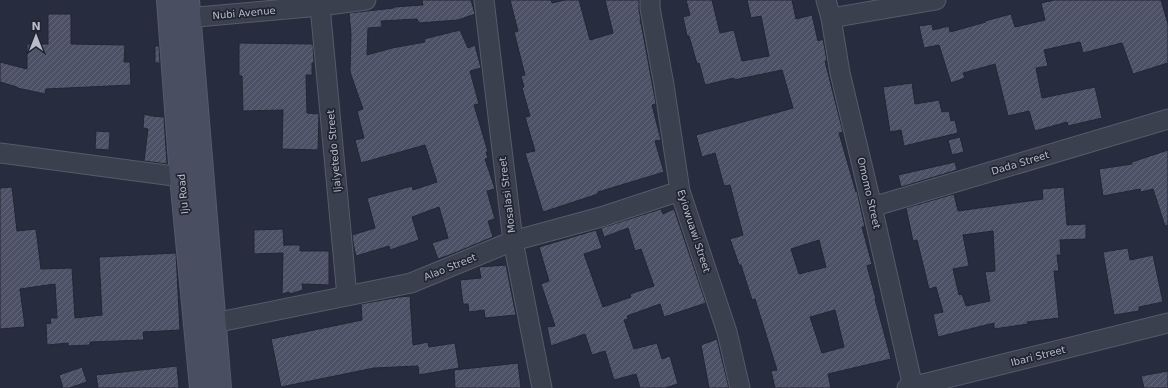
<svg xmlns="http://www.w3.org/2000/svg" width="1168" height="388" viewBox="0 0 1168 388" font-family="'DejaVu Sans',sans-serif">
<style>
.building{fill:url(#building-hatch);stroke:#222735;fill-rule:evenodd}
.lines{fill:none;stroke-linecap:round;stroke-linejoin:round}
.street-casing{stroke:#565b69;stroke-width:21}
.secondary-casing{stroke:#565b69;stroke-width:24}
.street{stroke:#3b404e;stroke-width:19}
.secondary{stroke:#4a4e61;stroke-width:22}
.labels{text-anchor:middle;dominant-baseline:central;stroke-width:3.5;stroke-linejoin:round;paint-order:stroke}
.street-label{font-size:10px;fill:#b8bbc9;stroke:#202533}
</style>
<defs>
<pattern id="building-hatch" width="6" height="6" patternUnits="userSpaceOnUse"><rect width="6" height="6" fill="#4c5165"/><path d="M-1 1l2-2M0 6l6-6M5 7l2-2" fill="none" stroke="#64687a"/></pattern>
</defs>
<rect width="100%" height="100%" fill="#272d3e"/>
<path class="building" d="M422,0h49l4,14 -17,6 -39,3 -2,-4 -36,2 1,6 -14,1 -1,27 25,-7 33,-6 -1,-3 36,-9 8,18 7,-3 6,23 -11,3 9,33 -5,1 14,47h-2l2,6 -3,1 10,30 -8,2 8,28 -7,2 5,16 -41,17 -14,5 -6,-16 16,-5 -9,-31 -27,10 7,23 -29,10 -1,-4 -33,10 -2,-8 -2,-13 23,-7 -8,-30 45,-12 1,4 24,-8 -12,-37 -64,18 -6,-23 9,-2 -7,-27 6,-2 -13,-37 1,-38 -2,-21 45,-5v-1l29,-2z
M510,0h41l1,3 13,-3h14l11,40 23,-7 -8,-33h34v10l2,10h-1l2,8 14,76 -4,1 9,35 -6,1 9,31 -66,20v2l-55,18 -18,-59 10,-2 -10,-34 5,-1 -8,-28 2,-1 -3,-11 4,-1 -11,-43 4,-1z
M686,0h26l8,33 14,-3 8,31 27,-5 -8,-40 -10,2 -4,-18h45l4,19 16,-4 6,26 5,-2 4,22h-2l18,71 -4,1 17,59 1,-1 8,36h-3l10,37 -5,2 9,33h-1l16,60 -63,15 3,14h-56l-4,-17 6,-1 -22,-71 -3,1 -11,-35h-2l-9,-26 13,-4 -13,-50 -6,1 -9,-33 -13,4 -6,-22 97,-27 -11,-38 -48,10v-2l-29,7 -6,-22 -2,1 -8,-28h-2l-4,-19 7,-2zM819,240l7,27 -27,7 -8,-25zM835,310l9,37 -22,6 -12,-36z
M1054,0h107l7,24v39l-35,11 -11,-31 -39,10 -3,-11 -36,8 4,16 -12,2 6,30 53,-11 7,31 -34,8 -1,-4 -32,9 -6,-20 -21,5 -13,-52 -32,9 2,5 -14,5 -12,-38 -15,3 -5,-22 13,-2 1,6 16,-4 1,6 36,-10 -1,-1 26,-7 4,13 30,-7 -4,-17z
M48,14h23v30l54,1 -1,17h6l1,23 -85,4 -1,5 -28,-6v-1l-17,-5v-20l27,7v-25h21z
M239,43l74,1 1,19h-2v12h-6l1,38 12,1 -1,36 -36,-1 1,-39 -40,1 -1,-35h-3z
M155,46h4l1,17h-5z
M912,83l3,21 24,-4 3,12 7,-1 2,10 4,-1 3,13 -54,13 -3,-16 -11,2 -7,-45z
M144,114l8,2 12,1 3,47 -23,-3 4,-32 -5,-1z
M96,131l14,1 -1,18 -14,-1z
M960,137l4,15 -12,3 -4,-15z
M1168,150v75l-3,1 -12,-37 -12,3 -1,-3 -37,7 -4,-27 33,-5v-2z
M955,162l2,8 -56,17 -3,-12z
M12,187l5,44 19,-2 5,40 31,-1 3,50 27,-3 -3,-58 77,-4 4,77 -37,2 1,8 -54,2v3l-22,1v-3l-21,2 -1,-21 5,-1 -1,-5h7l-2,-34 -35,5 5,38 -25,2v-141z
M1064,187l3,38 19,-1v15l-26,1 1,15h-4l2,16h-5l5,47 -32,4 1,2 -34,5v-6l-56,14 -5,-23 10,-2 -7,-25 -7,2 -12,-49 -4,1 -7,-33 48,-14 4,17 85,-12 -1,-10zM993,231l2,40 -10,1 5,29 -24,5 -4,-12 -3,1 -6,-26 16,-3 -6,-31z
M661,209l2,5 11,-5 32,94 -42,14 -4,-13 -33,12 1,3 -4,1 10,29 23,-6 5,16 8,-3 8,28 -13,4h-25l-4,-14 -22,6 -9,-29 -13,4 -7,-21 -34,12 -4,-19 8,-1 -14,-42 8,-3 -10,-34 57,-17 6,18 -18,6 19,53 28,-10 -1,-3 24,-8 -13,-37 -6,2 -7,-23 -24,9 -3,-9z
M283,229l1,17v-1h16v6h29v34l-27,-1 1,6 -13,4 -1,-2 -7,2 1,-41 -29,1v-24z
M1128,248l2,12 23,-5 10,47 -24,5v4l-25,4 -11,-63z
M506,265l10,50 -31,3 -1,-8 -15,2 -1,-8h-5l-3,-24 21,-2 -2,-11z
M410,296l3,49 15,-3 1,5 26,-4 4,25 -40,7 -1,-9 -44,2 -93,19 -10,-48 91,-19 -1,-16 38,-7z
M717,339l12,49h-20l-8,-43z
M518,363l3,25h-66l-1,-18z
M177,366l2,22h-81l-2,-13z
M82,367l5,15 -18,6h-6l-4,-13z
M1168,371v17h-24l-3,-12z"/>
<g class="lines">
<defs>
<path id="street" d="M484,0l29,241 29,147
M650,0v8l14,77 16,106 47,141 13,56
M826,0l5,18 9,55 32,134 41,180
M320,6l27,290
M831,18l105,-18
M175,19l145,-13 46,-6
M0,153l181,24
M872,207l296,-88
M214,323l197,-40 102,-42 88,-24 79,-26
M907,388l261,-65"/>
<path id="secondary" d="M168,0l13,177 20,211
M188,0l32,388"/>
</defs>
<use href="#street" class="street-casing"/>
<use href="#secondary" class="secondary-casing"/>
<use href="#street" class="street"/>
<use href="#secondary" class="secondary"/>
</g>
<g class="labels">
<g class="street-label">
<text transform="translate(244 13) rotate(-5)">Nubi Avenue</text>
<text transform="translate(334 151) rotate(-95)">Ijaiyetedo Street</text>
<text transform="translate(1020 163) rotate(-17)">Dada Street</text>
<text transform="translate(869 193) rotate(77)">Omomo Street</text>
<text transform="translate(183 194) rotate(-95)">Iju Road</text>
<text transform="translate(507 195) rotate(-97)">Mosalasi Street</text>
<text transform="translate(694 231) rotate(72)">Eyiowuawi Street</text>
<text transform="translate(450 267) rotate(-22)">Alao Street</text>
<text transform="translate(1038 356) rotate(-14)">Ibari Street</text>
</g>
</g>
<g transform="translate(36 36)" stroke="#202533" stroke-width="3" paint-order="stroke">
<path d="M0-3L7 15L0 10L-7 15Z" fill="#b8bbc9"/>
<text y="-6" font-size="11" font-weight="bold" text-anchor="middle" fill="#b8bbc9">N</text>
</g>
</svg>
